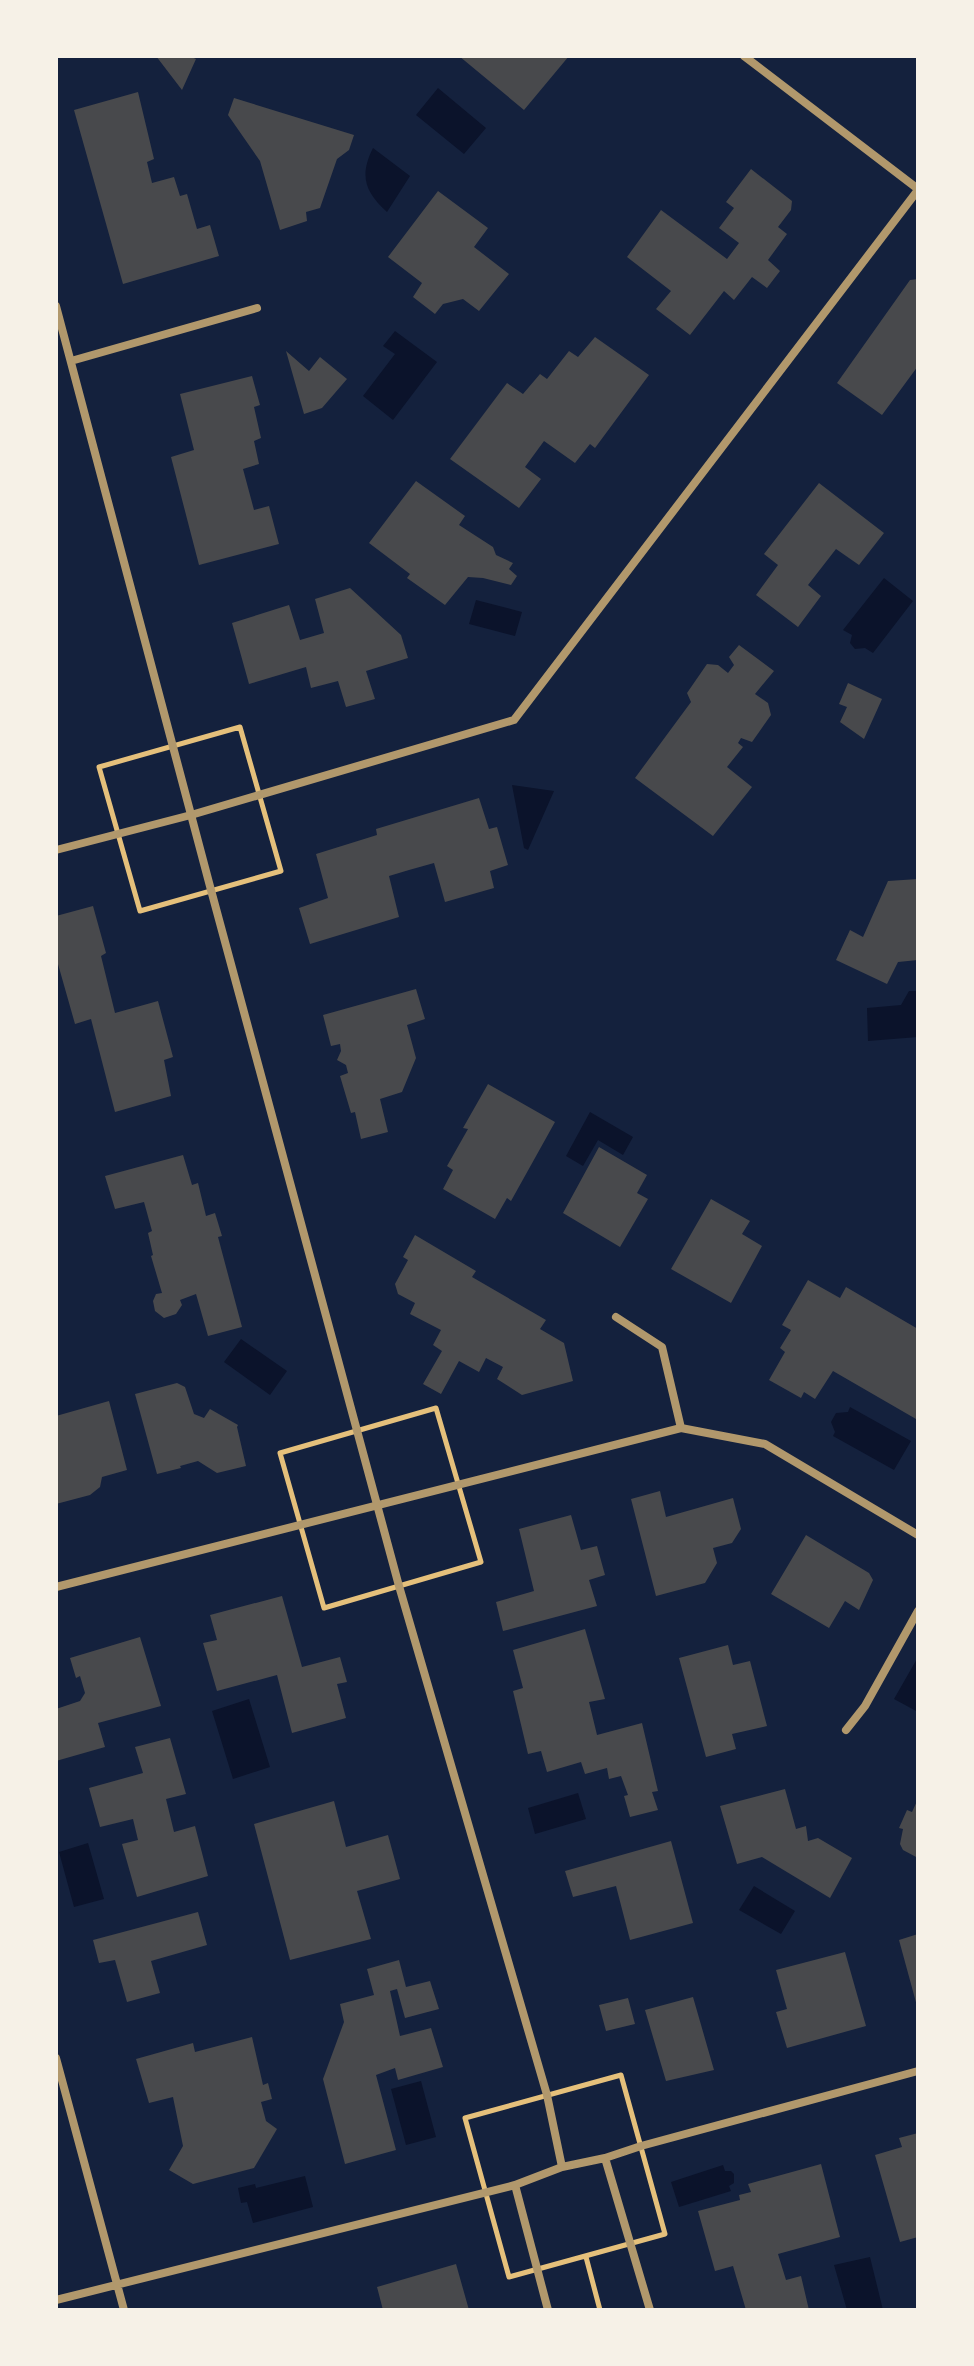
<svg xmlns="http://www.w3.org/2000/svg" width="974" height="2366" viewBox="0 0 974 2366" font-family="'Noto Sans',sans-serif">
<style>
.water{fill:#0b132b}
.building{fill:#48494c}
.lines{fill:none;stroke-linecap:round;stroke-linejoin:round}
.path{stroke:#e5c07b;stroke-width:5}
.minor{stroke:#b1986c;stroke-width:8}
</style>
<rect width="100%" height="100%" fill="#14213d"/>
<path class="water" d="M438,88l48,40 -22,26 -48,-39z
M373,148l37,28 -23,36c-22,-20 -28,-36 -14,-64z
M395,331l42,31 -44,58 -30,-24 32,-42 -12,-8z
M884,578l29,23 -40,52 -8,-5 -10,1 -5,-6 2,-8 -9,-5z
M476,600l46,12 -7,24 -46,-12z
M512,785l42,6 -26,59 -4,-2z
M909,991h9v46l-50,4 -1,-33 34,-3z
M590,1112l43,25 -10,18 -25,-15 -15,26 -17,-10z
M241,1339l46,32 -17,24 -46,-33z
M850,1407l61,34 -17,29 -61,-34 2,-4 -4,-10 5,-9 12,-1z
M918,1657v55l-24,-13z
M249,1699l21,68 -37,12 -21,-68z
M578,1793l8,26 -51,15 -7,-26z
M88,1843l16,56 -30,8 -15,-55z
M754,1886l41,25 -14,23 -42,-24z
M421,2081l15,56 -30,8 -15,-56z
M723,2165l2,6h6l3,3v9l-5,3 2,5 -52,16 -8,-25z
M305,2176l8,31 -60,16 -6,-21 -6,1 -3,-15 17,-4 1,4z
M870,2257l13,53h-36l-13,-45z"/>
<path class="building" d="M156,56h33l7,3 -14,31z
M459,56h110l-45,54z
M138,92l16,67 -7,3 5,21 22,-6 6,19 7,-2 10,35 13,-4 9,31 -96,28 -49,-174z
M234,98l120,37 -5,15 -12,9 -17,49 -14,4 1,9 -27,9 -20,-69 -32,-46z
M751,169l41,32 -1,9 -13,17 9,7 -19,26 12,11 -13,17 -15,-11 -18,23 -10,-9 -34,44 -34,-26 15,-18 -44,-34 34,-47 66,49 12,-16 -20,-15 15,-20 -8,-6z
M438,191l50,37 -14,19 35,27 -30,37 -16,-12 -20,5 -8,10 -22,-17 9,-14 -34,-26z
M918,279v87l-36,49 -45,-32 73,-103z
M595,337l54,38 -54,73 -5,-4 -15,19 -31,-22 -19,26 16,12 -22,29 -69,-49 57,-76 16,11 17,-20 7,5 22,-28 9,6z
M286,351l23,20 11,-14 27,22 -25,29 -18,6z
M252,376l8,29 -6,2 7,31 -7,3 5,23 -16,5 11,41 15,-4 10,38 -80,21 -28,-108 23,-7 -14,-56z
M416,481l49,35 -6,9 34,22 3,8 17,8 -4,6 8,7 -6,9 -28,-7 -15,-1 -23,28 -38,-27 3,-4 -41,-31z
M819,483l65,50 -25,32 -23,-16 -28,36 13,11 -23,31 -42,-32 22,-30 -14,-11z
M350,588l51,47 7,23 -42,13 9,28 -29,8 -8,-26 -27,7 -5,-21 -57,17 -17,-61 57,-18 11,35 24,-7 -9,-34z
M739,645l35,26 -19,23 13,9 3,12 -19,27 -11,-4 -3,5 5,4 -16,20 25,20 -39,49 -78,-58 56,-76 -4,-9 20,-29 11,1 10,8 6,-8 -5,-8z
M848,683l34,16 -18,40 -24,-17 7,-15 -8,-3z
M479,798l10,31 8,-2 11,38 -18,6 4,17 -49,14 -11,-39 -25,7 -20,6 10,41 -89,27 -11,-36 29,-10 -12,-44 61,-19 -1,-6z
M918,879v81l-20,2 -11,22 -51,-24 14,-30 13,7 25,-56z
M93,906l13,47 -5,3 14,57 43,-12 15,56 -9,3 7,36 -56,16 -24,-93 -16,5 -19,-67v-41z
M416,989l9,30 -18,6 9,33 -14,34 -22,7 8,33 -27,7 -6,-27 -4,1 -11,-37 8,-3 -2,-8 -9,-5 4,-9 -1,-7 -9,2 -8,-31z
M488,1084l67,38 -44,79 -4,-3 -12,21 -52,-30 10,-19 -6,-4 21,-37 -5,-1z
M599,1147l48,28 -10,18 11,6 -28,48 -57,-34z
M183,1155l9,30 6,-2 8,33 9,-3 7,23 -4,1 24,90 -34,9 -12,-42 -16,6 2,5 -6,9 -12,4 -9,-7 -2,-10 3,-7 6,-1 -11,-37 2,-1 -5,-22 4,-2 -8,-29 -29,7 -10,-33z
M711,1199l39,22 -8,13 20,12 -31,57 -60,-34z
M415,1235l61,36 -4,6 74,43 -6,9 24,14 9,38 -51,14 -25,-16 6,-12 -17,-9 -7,14 -20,-11 -18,33 -18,-10 19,-33 -9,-6 8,-15 -31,-16 5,-11 -17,-9 -3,-10 13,-24 -5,-3z
M808,1280l32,18 6,-11 72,42 -2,90 -83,-48 -18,28 -11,-7 -3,6 -32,-18 16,-28 -5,-4 11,-18 -9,-5z
M177,1383l8,4 9,27 10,4 6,-9 28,16 -1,2 9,39 -29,7 -19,-12 -18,5 1,2 -24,6 -22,-80z
M109,1401l18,69 -25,7 -2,10 -10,8 -34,9v-88z
M660,1491l6,26 67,-19 8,31 -9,14 -19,5 4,15 -12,20 -49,13 -25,-97z
M571,1515l10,35 16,-4 8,29 -16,5 8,26 -94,25 -7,-29 38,-11 -15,-62z
M806,1535l63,38 4,7 -14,30 -14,-9 -16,27 -58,-34z
M282,1596l20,71 38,-10 7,25 -10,2 9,34 -54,15 -15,-58 -60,16 -14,-48 14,-3 -7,-25z
M585,1629l20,70 -16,3 8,33 45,-12 16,68 -6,1 6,18 -28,7 -6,-21 4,-1 -7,-19 -12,3 -2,-11 -22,6 -4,-12 -34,10 -6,-21 -13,3 -15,-63 10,-3 -10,-38z
M140,1637l21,69 -63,17 7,24 -49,14v-52l24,-8 5,-8 -5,-17 -4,2 -6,-20z
M728,1645l5,20 17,-4 17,65 -35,8 4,15 -30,8 -27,-99z
M170,1738l16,56 -20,5 8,33 21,-6 13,50 -71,21 -15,-53 16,-4 -5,-21 -33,8 -11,-39 54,-15 -8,-26z
M785,1789l11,40 10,-3 2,15 10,-3 34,20 -22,40 -68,-41 -25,7 -17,-58z
M918,1799v59l-15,-8 -3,-6 3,-15 -4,-1 8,-18 5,2z
M334,1801l12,46 42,-12 12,44 -43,12 14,48 -81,21 -36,-136z
M671,1841l22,82 -63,17 -14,-54 -43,11 -8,-26z
M198,1912l9,33 -56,16 9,32 -33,9 -12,-42 -16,3 -6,-23z
M918,1934v71l-1,1 -18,-66z
M845,1952l21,74 -79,22 -11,-36 11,-3 -11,-39z
M399,1960l7,27 24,-6 9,28 -34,9 -8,-29 -7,2 10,45 31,-8 12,39 -45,13 -3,-12 -19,7 20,75 -51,14 -22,-85 21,-57 -4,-18 34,-9 -7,-26z
M693,1997l21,73 -48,11 -21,-71z
M628,1998l7,26 -29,7 -7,-26z
M252,2037l11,48 5,-2 4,16 -11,3 5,19 11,8 -23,39 -61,16 -24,-14 14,-24 -10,-49 -24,6 -13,-44 57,-16 2,9z
M918,2133v104l-18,5 -25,-87 27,-8 -3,-9z
M821,2164l19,73 -62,17 8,26 15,-4 8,34h-63l-13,-44 -18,5 -17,-60 42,-11 -1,-5 12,-3 -3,-8z
M456,2264l13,46h-86l-6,-23z"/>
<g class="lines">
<path class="path" d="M240,727l41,144 -141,40 -41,-144z
M436,1408l45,154 -157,46 -44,-155z
M621,2075l44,159 -156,43 -44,-159z
M586,2257l14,53"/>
<path class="minor" d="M744,56l174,133
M56,306l155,584 188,696 148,509 15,72
M71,361l186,-53
M56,850l135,-35 323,-95 404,-530
M616,1317l46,30 19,81
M56,1587l625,-159 84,16 153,91
M846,1730l19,-24 53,-95
M56,2058l68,252
M605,2158l36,-12 277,-75
M56,2300l459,-115
M548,2310l-33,-125 47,-18 43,-9 45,152"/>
</g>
<rect width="974" height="2366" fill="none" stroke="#f6f1e7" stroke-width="116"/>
</svg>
